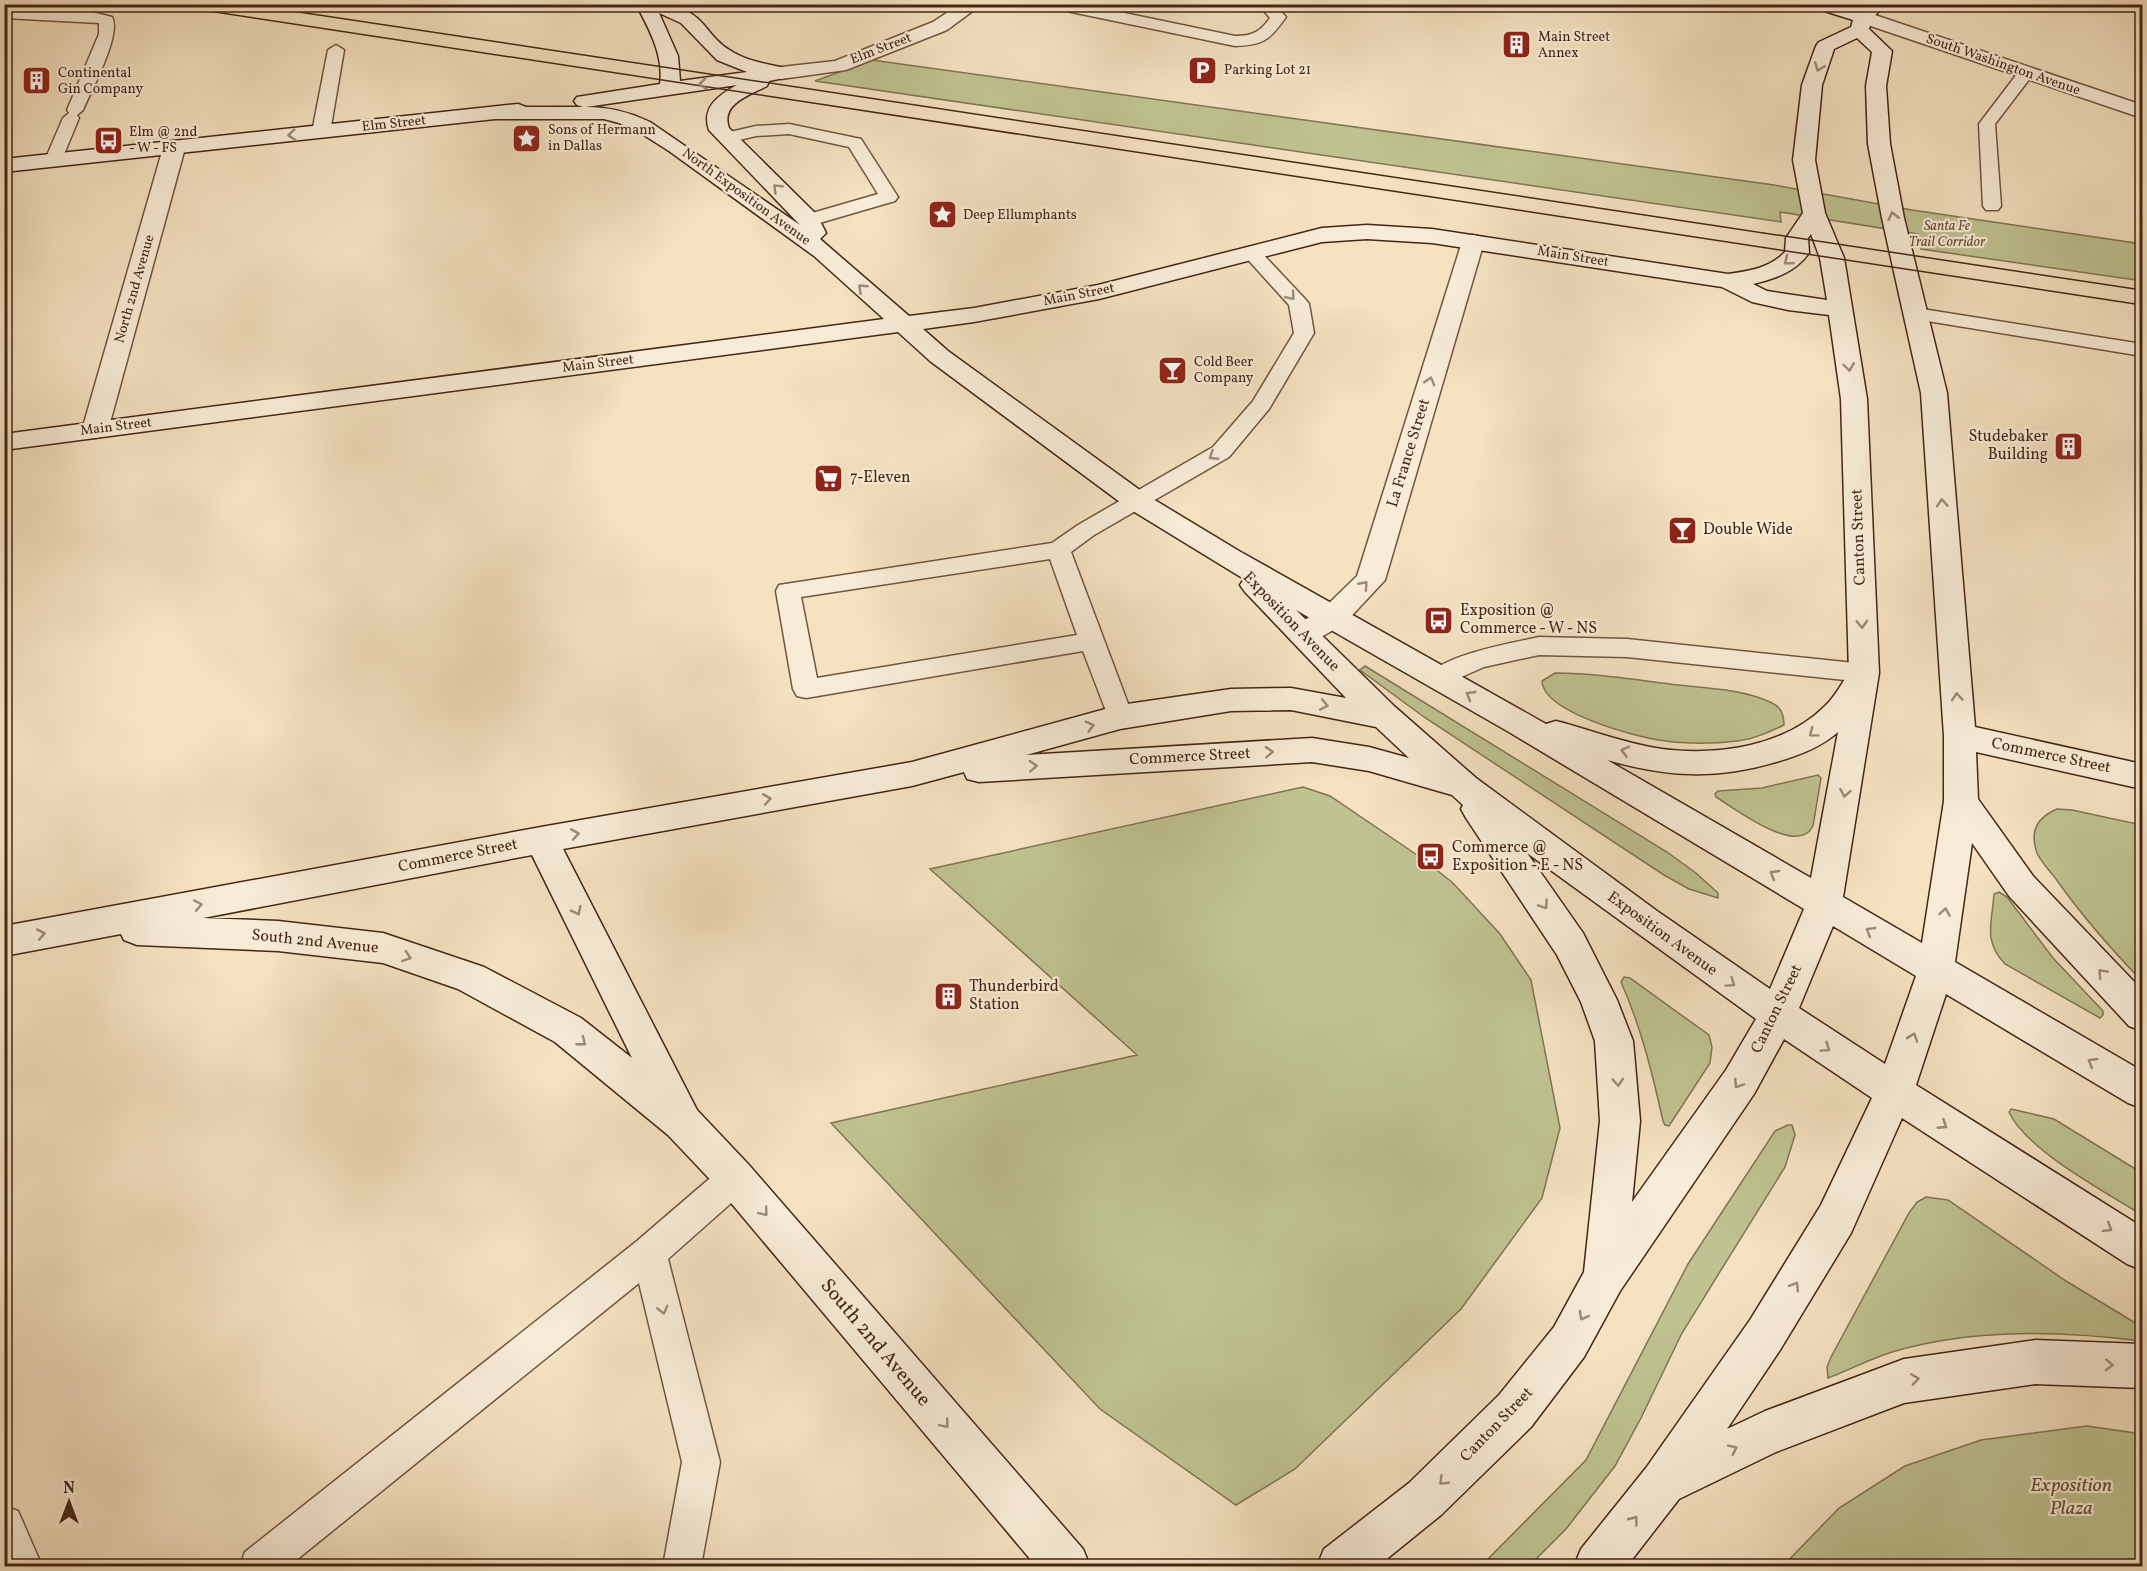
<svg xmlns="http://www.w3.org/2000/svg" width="2147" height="1571" viewBox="0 0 2147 1571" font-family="Vollkorn,serif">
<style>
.green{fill:#bfc291;stroke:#827452;stroke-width:1.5}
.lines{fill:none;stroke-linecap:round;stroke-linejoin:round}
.lane-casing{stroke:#71553f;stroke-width:3}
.street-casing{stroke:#71553f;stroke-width:3}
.secondary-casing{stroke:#452614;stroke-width:3}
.lane{fill:#f8ecd7;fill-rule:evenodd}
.street{fill:#f8ecd7;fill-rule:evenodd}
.secondary{fill:#f8ecd7;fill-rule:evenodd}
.tram{stroke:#452614;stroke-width:1.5}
.oneway{stroke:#9e8976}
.labels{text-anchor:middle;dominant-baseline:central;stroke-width:4.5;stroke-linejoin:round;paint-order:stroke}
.far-poi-label{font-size:14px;fill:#452614;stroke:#f8ecd7;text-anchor:start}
.far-street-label{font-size:14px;fill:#452614;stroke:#f8ecd7}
.far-park-label{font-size:14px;font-style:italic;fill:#644d33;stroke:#f8ecd7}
.poi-label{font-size:16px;fill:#452614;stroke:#f8ecd7;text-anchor:start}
.street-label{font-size:16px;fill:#452614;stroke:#f8ecd7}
.near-street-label{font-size:20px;fill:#452614;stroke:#f8ecd7}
.near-park-label{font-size:20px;font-style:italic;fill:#644d33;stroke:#f8ecd7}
</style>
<rect width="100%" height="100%" fill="#f4e2c1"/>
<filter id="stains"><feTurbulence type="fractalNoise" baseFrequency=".00333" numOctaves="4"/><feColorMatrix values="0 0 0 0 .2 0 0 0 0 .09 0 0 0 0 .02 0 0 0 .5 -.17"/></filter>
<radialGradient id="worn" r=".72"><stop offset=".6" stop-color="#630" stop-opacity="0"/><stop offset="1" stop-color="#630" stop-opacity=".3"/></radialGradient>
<path class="green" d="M872,60l902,125 138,25 230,34v37l-221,-32 -3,-15 -138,-22 1,10 -966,-141z
M1365,666l302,186 29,21 22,20v5l-29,-9 -25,-14 -240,-158 -64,-47z
M1555,673c41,0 82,7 123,12 29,3 66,4 94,18 9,4 12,13 12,22 -15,7 -30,14 -47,16 -25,3 -53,3 -78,-1 -26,-4 -116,-28 -117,-59z
M1818,775l3,3 -8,48c-15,31 -77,-17 -97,-29l-1,-3 3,-3 44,-3z
M1303,787l27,9 93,63 30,24 47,51 31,46 29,148 -18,70 -81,111 -166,160 -59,36 -136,-96 -269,-286 306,-68 -207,-186z
M2057,809l15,1 70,15v156c-31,-32 -60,-65 -86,-102 -6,-8 -15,-17 -19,-26 -8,-22 1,-36 20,-44z
M1999,892l8,5 46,61 50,53v4l-3,3 -95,-54c-22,-23 -13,-41 -11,-70z
M1624,977l6,1 79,57 3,12 -2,16 -41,63 -4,-1 -2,-4c-11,-49 -22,-94 -42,-139z
M2011,1109l43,10 88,54v42c-35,-22 -116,-65 -133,-103z
M1788,1125h4l3,10 -10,32 -103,166 -41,85 -26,48 -49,63 -37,37h-48l105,-106 102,-196 87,-133z
M1926,1197l22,3 118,81 76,46v14c-82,-10 -169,-13 -250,11 -22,7 -43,18 -64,26l-1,-11 4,-10 78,-144 8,-11z
M2087,1426l55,8v132h-359l56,-58 66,-42 76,-26z"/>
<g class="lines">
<defs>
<path id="lane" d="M1050,4h31l154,32c17,0 25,-4 35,-18l-12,-14h16l12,13c-16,23 -23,28 -51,29l-178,-37z
M4,8l84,3 24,6c10,17 -21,74 -29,93l-6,5 2,3 -19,46h-12l-3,-4 18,-42 6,-5 -2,-3 32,-76v-11l-95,-5z
M336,45l8,5 -14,82 -3,4h-12l-3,-4 16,-82z
M2026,68l8,5 -39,51 6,82 -3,4h-12l-3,-4 -4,-82 41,-54z
M789,124l72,15 37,58 -3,4 -86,25 -7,-2 -2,-4 2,-4 76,-22 -29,-47 -60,-13 -33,2 -29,7 -6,-1 -3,-4 3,-4 35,-8z
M1251,247l7,2 48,51 3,4 5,29 -45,76 -40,48 -135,78 -23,17 62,165 -4,7 -9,3 -9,-3 -28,-73 -277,47 -9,-2 -4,-7 -17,-98 3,-6 273,-42 26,-18 135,-78 40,-46 41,-68 -5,-28 -47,-52 2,-4zM1050,559l27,76 -260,43 -16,-81z
M1916,308l226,36v12l-233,-38 -3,-4 3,-4z
M1539,637l88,2 237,25 9,3 4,6 -4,6 -9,3 -237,-25 -88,-2 -55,12 -45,20 -9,-3 -4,-6c14,-23 87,-35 113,-41z
M735,1163l12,4 4,11 -4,11 -79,70 52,203 -19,104h-38l19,-104 -43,-179 -350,283h-49l5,-14 392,-311 86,-74z
M4,1506l14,5 24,55h-38z"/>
<path id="street" d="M960,4h22l-35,26 -101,40 -65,9 -7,-2 -3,-4 3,-4 7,-2 54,-6 98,-39z
M1863,11l279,94v13l-286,-97 -2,-4 2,-4z
M174,142l7,2 4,4 -77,282 -4,6 -9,2 -9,-2 -4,-6 81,-282 4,-4z
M1473,235l8,2 3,5 -99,338 -41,44 -30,17 -11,4 -11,-4 -4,-7 4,-7 30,-17 35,-34 105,-334 3,-5z"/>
<path id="secondary" d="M636,4c27,0 49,-1 68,21 8,10 16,20 27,26 17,11 38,13 57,18l3,4 -3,4 -19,4 -2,5c-17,9 -47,18 -38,42l88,87 9,18 -6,6 89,77 65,-8 124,-23 224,-57 45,-3 65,4 296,45c21,-3 42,-6 57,-22l1,-14 17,-25 -10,-53 9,-75 14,-39 3,-4 32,-15 2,-7 -38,-12 -2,-4h30l17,6 5,-6h20l-13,15 -3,10 23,22 -6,35 4,58 14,74 43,175 28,334 167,37v25l-166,-37 2,47 55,77 109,114v41l-13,-5 -120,-130 -37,-53 -17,119 187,109v37l-14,-5 -182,-109 -30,91 226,142v43l-15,-6 -225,-146 -51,115 -71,117 -53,79 38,-18 139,-52 131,-19 107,4v44l-107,-4 -131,19 -128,49 -97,47 -52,67h-53l7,-17 65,-81 104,-148 71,-115 51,-107 -88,-59 -30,55 -134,197 -36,66 -53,70 -90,88 -63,51h-61l7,-17 85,-66 90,-88 55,-68 30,-55 16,-151 -5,-80 -14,-39 -24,-47 -91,-137 -5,-9 2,-4 -11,-10 -83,-24 -57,-9 -333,20 -12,-3 -3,-7 -52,14 -349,63 134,261 52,55 334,384 7,17h-54l-315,-375 -53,-56 -113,-93 -97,-53 -75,-26 -105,-12 -141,-6 -13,-5 -3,-6 -117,22v-30l537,-99 371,-65 208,-57 111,-16 60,-1 55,10 -101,-106 -5,-7 4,-6 -116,-71 -198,-147 -32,-29 -894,118v-16l880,-115 -70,-63 -145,-105 -33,-21 -17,-7 -15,-4h-109l-491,53v-13l514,-55 8,3h57l-6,-2 -3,-4 3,-4 83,-13c4,-29 -11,-55 -24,-80zM659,13l22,10 36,37 30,12 -67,9 -2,-25zM1857,38l15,14 -6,34 2,58 14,74 39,175 23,343v65l-22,142 -79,-46 36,-224 -12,-274 -23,-141 -19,-45 -10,-53 7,-75 12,-36zM737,85c-18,10 -36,22 -28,45l91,95 -150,-103c-21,-10 -41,-15 -64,-15zM1811,234l9,24 7,42 -60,-9 -14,-7c22,-5 42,-12 56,-31l-1,-15zM1367,239l65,4 290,44 30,15 36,8 41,5 12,84 8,274c-8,11 -14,24 -24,33 -41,41 -108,50 -163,43 -36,-5 -71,-19 -106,-28l-10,3 -307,-173 -91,-55 -200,-145 -25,-22 51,-7 125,-23 223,-57zM1296,610l213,122 295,177 -34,80 -113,-78 -181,-133 -82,-72zM1291,710l85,17 33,31 -40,-11 -57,-9 -286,17 94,-26 111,-18zM1838,732l-27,146 -204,-118c60,17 108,20 169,2 22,-6 45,-15 62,-30zM1527,853l229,166 -30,51 -94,132 8,-81 -7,-80 -16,-41 -34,-67zM532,855l100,203 -51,-40 -97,-51 -101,-34 -105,-12 -75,-3zM1833,926l83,50 -31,88 -86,-56z"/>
</defs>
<use href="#lane" class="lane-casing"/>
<use href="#street" class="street-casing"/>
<use href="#secondary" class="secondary-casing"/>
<use href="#lane" class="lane"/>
<use href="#street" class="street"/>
<use href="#secondary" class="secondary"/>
<path class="tram" d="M162,4l1980,301
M246,4l1896,286"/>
</g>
<defs><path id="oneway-chevron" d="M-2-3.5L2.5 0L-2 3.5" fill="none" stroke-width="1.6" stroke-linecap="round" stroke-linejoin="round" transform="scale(1.5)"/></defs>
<g class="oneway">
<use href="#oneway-chevron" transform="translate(1819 67) rotate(110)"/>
<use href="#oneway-chevron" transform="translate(703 84) rotate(173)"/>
<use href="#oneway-chevron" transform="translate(292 135) rotate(174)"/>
<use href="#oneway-chevron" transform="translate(777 188) rotate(-135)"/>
<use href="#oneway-chevron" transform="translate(1893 216) rotate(-103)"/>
<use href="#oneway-chevron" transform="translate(1788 261) rotate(141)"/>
<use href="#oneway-chevron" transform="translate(862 288) rotate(-137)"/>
<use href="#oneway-chevron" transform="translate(1291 296) rotate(50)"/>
<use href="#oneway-chevron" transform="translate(1849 367) rotate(82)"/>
<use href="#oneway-chevron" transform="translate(1430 381) rotate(-73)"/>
<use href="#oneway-chevron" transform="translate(1213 456) rotate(147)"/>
<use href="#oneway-chevron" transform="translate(1942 503) rotate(-94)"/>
<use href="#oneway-chevron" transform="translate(1364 585) rotate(-48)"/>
<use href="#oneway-chevron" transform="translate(1862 624) rotate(88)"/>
<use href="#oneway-chevron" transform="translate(1470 695) rotate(-150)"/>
<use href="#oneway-chevron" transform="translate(1957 697) rotate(-94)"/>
<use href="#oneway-chevron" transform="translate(1324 705) rotate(11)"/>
<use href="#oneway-chevron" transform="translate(1090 726) rotate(-15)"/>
<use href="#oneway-chevron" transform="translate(1813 733) rotate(143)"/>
<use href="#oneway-chevron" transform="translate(1625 751) rotate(-166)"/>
<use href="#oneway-chevron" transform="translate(1269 752) rotate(-3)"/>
<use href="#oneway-chevron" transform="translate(1033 766) rotate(-3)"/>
<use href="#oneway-chevron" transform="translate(1845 793) rotate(100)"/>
<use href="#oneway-chevron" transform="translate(767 799) rotate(-10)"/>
<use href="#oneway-chevron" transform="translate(575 834) rotate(-10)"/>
<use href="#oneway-chevron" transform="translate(1774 874) rotate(-150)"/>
<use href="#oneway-chevron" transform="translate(198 905) rotate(-11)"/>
<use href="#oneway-chevron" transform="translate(1544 905) rotate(56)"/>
<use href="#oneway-chevron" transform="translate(577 911) rotate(63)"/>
<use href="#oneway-chevron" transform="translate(1945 912) rotate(-81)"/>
<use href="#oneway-chevron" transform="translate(1870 931) rotate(-150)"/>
<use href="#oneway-chevron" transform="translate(41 934) rotate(-10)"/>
<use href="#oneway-chevron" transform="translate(407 957) rotate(19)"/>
<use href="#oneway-chevron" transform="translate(2102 973) rotate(-133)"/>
<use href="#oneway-chevron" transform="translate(1731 983) rotate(35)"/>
<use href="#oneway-chevron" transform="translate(1913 1037) rotate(-71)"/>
<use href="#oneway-chevron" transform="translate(582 1042) rotate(38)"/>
<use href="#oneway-chevron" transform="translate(1826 1048) rotate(34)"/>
<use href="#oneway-chevron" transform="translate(2092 1062) rotate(-149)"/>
<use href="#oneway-chevron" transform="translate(1618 1082) rotate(86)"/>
<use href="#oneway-chevron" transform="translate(1738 1084) rotate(123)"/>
<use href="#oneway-chevron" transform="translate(1943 1125) rotate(33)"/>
<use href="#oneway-chevron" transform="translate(764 1212) rotate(50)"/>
<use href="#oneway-chevron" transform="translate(2108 1228) rotate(32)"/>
<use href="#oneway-chevron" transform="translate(1795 1286) rotate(-58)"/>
<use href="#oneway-chevron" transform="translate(663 1310) rotate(76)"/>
<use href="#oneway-chevron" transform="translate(1583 1316) rotate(119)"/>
<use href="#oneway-chevron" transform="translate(2109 1365) rotate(2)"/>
<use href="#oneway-chevron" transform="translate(1915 1379) rotate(-8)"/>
<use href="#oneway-chevron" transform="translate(945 1424) rotate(50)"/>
<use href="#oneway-chevron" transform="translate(1733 1449) rotate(-26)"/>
<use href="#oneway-chevron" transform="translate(1443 1481) rotate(136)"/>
<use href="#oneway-chevron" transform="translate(1634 1520) rotate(-53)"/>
</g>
<defs>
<symbol id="building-square" viewBox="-11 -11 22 22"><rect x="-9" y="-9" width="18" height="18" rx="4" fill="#8f2418" stroke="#f8ecd7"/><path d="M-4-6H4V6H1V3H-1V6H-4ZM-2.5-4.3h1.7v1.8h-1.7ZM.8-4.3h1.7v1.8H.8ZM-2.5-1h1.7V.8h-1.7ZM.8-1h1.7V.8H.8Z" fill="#fff"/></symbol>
<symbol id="parking-square" viewBox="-11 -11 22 22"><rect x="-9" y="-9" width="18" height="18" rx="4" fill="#8f2418" stroke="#f8ecd7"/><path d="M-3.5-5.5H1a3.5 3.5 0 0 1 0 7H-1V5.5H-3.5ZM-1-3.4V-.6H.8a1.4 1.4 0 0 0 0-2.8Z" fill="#fff"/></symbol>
<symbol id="sight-square" viewBox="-11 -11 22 22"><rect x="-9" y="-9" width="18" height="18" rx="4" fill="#8f2418" stroke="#f8ecd7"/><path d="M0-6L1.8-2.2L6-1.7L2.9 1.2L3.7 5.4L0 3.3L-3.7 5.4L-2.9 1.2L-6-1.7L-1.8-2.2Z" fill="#fff"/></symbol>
<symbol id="bus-square" viewBox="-11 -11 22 22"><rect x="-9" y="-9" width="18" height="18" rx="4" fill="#8f2418" stroke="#f8ecd7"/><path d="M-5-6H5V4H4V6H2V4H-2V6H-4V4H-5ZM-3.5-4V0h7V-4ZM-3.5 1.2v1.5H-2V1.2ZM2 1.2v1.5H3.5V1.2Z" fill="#fff"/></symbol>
<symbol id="bar-square" viewBox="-11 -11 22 22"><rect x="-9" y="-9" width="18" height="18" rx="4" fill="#8f2418" stroke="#f8ecd7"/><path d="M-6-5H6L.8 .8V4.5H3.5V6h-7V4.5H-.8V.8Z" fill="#fff"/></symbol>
<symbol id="supermarket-square" viewBox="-11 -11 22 22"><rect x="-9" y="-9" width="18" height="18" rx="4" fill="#8f2418" stroke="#f8ecd7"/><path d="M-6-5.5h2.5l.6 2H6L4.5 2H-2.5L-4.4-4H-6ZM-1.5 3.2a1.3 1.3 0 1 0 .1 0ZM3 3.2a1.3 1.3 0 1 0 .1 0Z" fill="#fff"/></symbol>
</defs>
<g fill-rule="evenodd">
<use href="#building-square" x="1500" y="28" width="33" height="33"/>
<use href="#parking-square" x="1186" y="54" width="33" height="33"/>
<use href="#building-square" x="20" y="64" width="33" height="33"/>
<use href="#sight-square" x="510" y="122" width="33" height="33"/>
<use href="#bus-square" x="92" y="124" width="33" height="33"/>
<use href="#sight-square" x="926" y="198" width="33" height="33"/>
<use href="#bar-square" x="1156" y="354" width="33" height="33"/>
<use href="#building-square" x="2052" y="430" width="33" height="33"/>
<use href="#supermarket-square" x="812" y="462" width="33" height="33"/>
<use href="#bar-square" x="1666" y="514" width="33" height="33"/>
<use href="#bus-square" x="1422" y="604" width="33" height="33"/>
<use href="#bus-square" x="1414" y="840" width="33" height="33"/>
<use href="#building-square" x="932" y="980" width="33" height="33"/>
</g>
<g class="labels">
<g class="far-poi-label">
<text x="1538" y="37">Main Street<tspan x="1538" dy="16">Annex</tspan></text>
<text x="1224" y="70">Parking Lot 21</text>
<text x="58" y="73">Continental<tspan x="58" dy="16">Gin Company</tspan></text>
<text x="548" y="130">Sons of Hermann<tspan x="548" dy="16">in Dallas</tspan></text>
<text x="129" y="132">Elm @ 2nd<tspan x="129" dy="16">- W - FS</tspan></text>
<text x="963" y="215">Deep Ellumphants</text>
<text x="1194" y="362">Cold Beer<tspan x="1194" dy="16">Company</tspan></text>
</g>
<g class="far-street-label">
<text transform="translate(881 49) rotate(-21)">Elm Street</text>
<text transform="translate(2003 65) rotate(19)">South Washington Avenue</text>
<text transform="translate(394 124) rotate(-6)">Elm Street</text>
<text transform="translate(746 197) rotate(36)">North Exposition Avenue</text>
<text transform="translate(1573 257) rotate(9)">Main Street</text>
<text transform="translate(135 289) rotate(-74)">North 2nd Avenue</text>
<text transform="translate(1079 295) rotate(-11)">Main Street</text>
<text transform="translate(598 364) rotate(-7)">Main Street</text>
<text transform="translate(116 427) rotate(-7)">Main Street</text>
</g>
<g class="far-park-label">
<text x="1947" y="226">Santa Fe<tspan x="1947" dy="16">Trail Corridor</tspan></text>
</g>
<g class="poi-label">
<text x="2048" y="437" text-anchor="end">Studebaker<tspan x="2048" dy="18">Building</tspan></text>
<text x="850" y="478">7-Eleven</text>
<text x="1703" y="530">Double Wide</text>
<text x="1460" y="611">Exposition @<tspan x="1460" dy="18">Commerce - W - NS</tspan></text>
<text x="1452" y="848">Commerce @<tspan x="1452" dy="18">Exposition - E - NS</tspan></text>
<text x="969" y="987">Thunderbird<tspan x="969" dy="18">Station</tspan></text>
</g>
<g class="street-label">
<text transform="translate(1409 453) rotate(-73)">La France Street</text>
<text transform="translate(1859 537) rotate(-92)">Canton Street</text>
<text transform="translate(1291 622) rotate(46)">Exposition Avenue</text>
<text transform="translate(2051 756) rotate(12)">Commerce Street</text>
<text transform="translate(1190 757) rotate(-3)">Commerce Street</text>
<text transform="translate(458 856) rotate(-11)">Commerce Street</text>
<text transform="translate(1662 934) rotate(36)">Exposition Avenue</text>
<text transform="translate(315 942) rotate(6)">South 2nd Avenue</text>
<text transform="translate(1777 1009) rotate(-64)">Canton Street</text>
<text transform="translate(1497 1425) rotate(-46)">Canton Street</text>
</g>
<g class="near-street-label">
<text transform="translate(875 1343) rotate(50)">South 2nd Avenue</text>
</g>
<g class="near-park-label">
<text x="2071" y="1486">Exposition<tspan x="2071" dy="23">Plaza</tspan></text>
</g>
</g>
<rect width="2147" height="1571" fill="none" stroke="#f4e2c1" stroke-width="24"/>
<rect x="6" y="6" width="2135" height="1559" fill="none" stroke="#452614" stroke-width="3"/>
<rect x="12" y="12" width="2123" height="1547" fill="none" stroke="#452614" stroke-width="1.5"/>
<g transform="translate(69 1502)" stroke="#f8ecd7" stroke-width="4.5" paint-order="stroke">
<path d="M0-4.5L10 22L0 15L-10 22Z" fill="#452614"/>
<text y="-9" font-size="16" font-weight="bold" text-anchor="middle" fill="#452614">N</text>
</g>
<rect width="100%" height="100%" filter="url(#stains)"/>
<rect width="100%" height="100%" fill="url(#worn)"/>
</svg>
